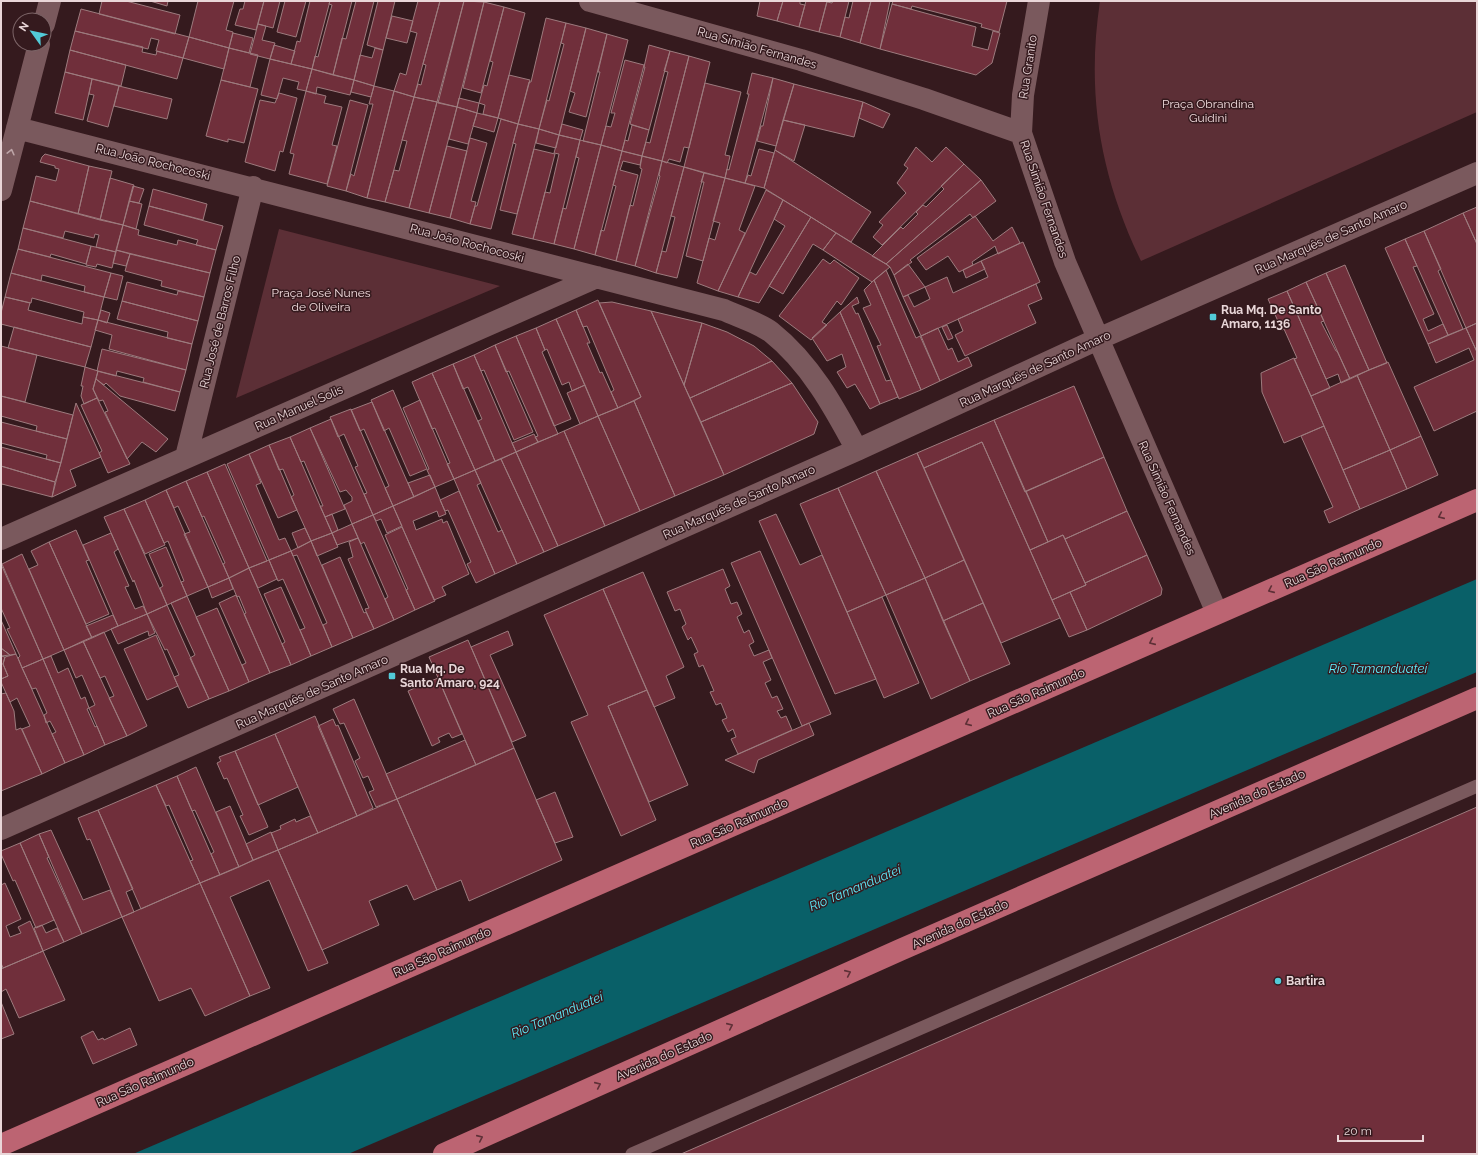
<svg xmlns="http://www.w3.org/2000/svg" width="1478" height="1155" viewBox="0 0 1478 1155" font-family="Raleway,sans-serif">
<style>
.green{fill:#5c2f36}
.water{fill:#096068}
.building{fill:#702f3b;stroke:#9d7b7e}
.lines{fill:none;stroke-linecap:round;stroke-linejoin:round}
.service{stroke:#7a595d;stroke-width:13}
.minor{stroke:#7a595d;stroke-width:22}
.trunk{stroke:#bc6472;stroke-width:22}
.oneway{stroke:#bda4a7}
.oneway2{stroke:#5e3037}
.poi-dot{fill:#52cbd8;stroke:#351a1e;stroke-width:1.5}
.labels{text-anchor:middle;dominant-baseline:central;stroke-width:3;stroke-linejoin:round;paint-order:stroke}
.street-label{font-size:12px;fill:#e9d6d8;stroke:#351a1e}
.park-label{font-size:12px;fill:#f3dddf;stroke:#351a1e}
.poi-label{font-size:12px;font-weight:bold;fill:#e9d6d8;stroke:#351a1e;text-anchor:start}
.water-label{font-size:13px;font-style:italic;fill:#5decfb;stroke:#351a1e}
</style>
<rect width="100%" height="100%" fill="#351a1e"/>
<path class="green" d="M1100,1h377v111l-336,149c-41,-85 -55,-167 -41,-260z
M279,229l221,57 -264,112z"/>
<path class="water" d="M1477,579v93l-1129,482h-215z"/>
<path class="building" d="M102,1h24l54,14 -5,19 -76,-20z
M150,1h18l-1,5z
M198,1h36l-8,29 7,2 -4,16 -40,-11z
M245,1h19l-8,29 -21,-5 5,-16h3z
M264,1h16l-7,27 -15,-4z
M285,1h21l-10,36 -19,-5z
M310,1h20l-18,68 -21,-5 6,-23 3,1z
M330,1h22l-19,74 -21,-6 3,-13 3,1 14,-52 -3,-1z
M356,1h18l-20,79 -21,-5 9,-37 4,1z
M378,1h17l-12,49 -16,-5z
M418,1h22l-26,96 -20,-6 6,-18 6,2 11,-42 -7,-2z
M440,1h24l-27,101 -23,-5 4,-13 3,1 5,-20 -3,-1z
M464,1l20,1 -27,105 -19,-4z
M760,1h23l-6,20 -20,-5z
M783,1h17v3l5,1 -6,22 -22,-6z
M806,1h21l-8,31 -20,-5z
M833,1h16l-9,36 -21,-5 8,-30 5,1z
M853,1h18l-11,42 -20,-6 5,-20 4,1z
M871,1h19l-10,48 -20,-6z
M893,1h114l-8,31 -18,-5 1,-3 -70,-18 -1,3 -19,-5z
M484,2l20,5 -23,86 -18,-5z
M892,4l84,23 -4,19 16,4 5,-19 7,2 -8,30 -16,12 -96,-26z
M504,7l21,6 -27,105 -15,-4 2,-9 -6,-2 5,-18 3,1 6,-24 -3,-1z
M81,9l108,28 -6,21 -27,-7 3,-11 -8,-2 -3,11 -73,-18z
M392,16l21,5 -6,22 -21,-5z
M546,18l20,5 -27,106 -21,-5 11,-42h2z
M566,23l20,5 -27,107 -20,-6 8,-29 2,1 15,-57 -3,-1z
M258,24l8,2 -4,14 13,3 -5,16 -20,-5z
M586,28l21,6 -21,83 -17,-5 6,-19 -5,-2z
M75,31l68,16 -1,5 14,3 1,-4 26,7 -6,21 -107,-29z
M233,33l20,5 -4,15 -20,-5z
M607,34l21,6 -27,105 -18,-4 17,-69h-2z
M189,37l40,11 -5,21 -41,-11z
M274,45l21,6 -4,13 -21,-5z
M649,45l21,6 -21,79 -19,-6 15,-57h-1z
M229,48l29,7 -8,32 -29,-7z
M375,48l8,2 -9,36 -20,-6 6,-25 12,3z
M70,50l56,15 -5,21 -56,-14z
M670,51l19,5 -27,105 -20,-5 4,-14 4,1 18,-71 -4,-1z
M689,56l21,6 -21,86 -5,-1 -4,15 -11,-3 -2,4 -5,-2z
M270,59l42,10 -6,22 -9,-2 2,-7 -16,-4 -6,21 -16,-4z
M625,60l19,5 -22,86 -21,-6 5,-19 5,1 4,-14h-4z
M312,69l42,11 -4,15 -33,-8 -1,7 -10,-3z
M65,72l27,7 -9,41 -28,-7z
M752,73l21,5 -28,105 -20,-5 2,-9 2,1 20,-76h-2z
M509,75l21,5 -12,44 -20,-6z
M773,78l21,6 -18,62 -19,-5 4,-15h2z
M92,79l27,7 -11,41 -21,-6 7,-26 -5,-1z
M221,80l37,9 -14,54 -16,-4v3l-22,-6z
M354,80l20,6 -3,11 -20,-5z
M705,83l36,9 -16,63 5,1 -5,22 -41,-11z
M794,84l69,18 -9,35 -71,-17z
M119,86l53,13 -5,20 -53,-13z
M374,86l20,5 -27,107 -21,-7 5,-17 3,2 19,-72h-4z
M306,91l20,5 -2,7 18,4 -10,38 5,1 -10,38 -38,-10 5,-20 -4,-1z
M394,91l20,6 -29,105 -18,-4z
M279,93l18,5 -14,54 -3,-1 -5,20 -30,-9 15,-62 15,3z
M414,97l23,5 -28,106 -24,-6 9,-32 5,1 8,-30 -5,-1z
M459,98l20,5 -2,10 -20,-6z
M350,100l18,5 -22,86 -19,-5z
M437,102l20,5 -28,106 -20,-5z
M863,102l27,12 -7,14 -24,-10z
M457,107l20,6 -9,31 -19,-5z
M477,113l21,5 -4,14 -21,-6z
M501,119l17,5 -27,105 -21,-5 5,-18h2z
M783,120l22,5 -11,36 -19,-11z
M518,124l21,5 -22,85 -17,-4 16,-66 -3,-1z
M562,124l21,6 -3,10 -21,-5z
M632,125l17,5 -7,26 -20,-5 3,-11 3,1z
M539,129l20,6 -3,13 -20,-5z
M559,135l21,5 -26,104 -21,-5 12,-47 5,1 9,-39 -5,-1z
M470,138l17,5 -16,58 5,1 -6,22 -20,-6z
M580,140l21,5 -27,104 -20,-5 9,-36 3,1 13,-51 -3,-1z
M601,145l21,6 -27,104 -21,-6z
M447,146l20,5 -17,67 -21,-5z
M916,147l16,15 14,-15 18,17 -82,81 -9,-8 10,-12 -4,-3 27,-29 -9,-10 11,-15 -4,-3z
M534,149l21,5 -22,85 -21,-5z
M759,149l15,4 -10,35 -19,-5 3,-8 3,1z
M775,150l96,62 -20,30 -87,-54z
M622,151l20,5 -2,9 -17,-4 -3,9 18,5 -22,86 -21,-6 6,-25 3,1 12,-45 -3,-1z
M45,154l44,12 -11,48 -48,-13 6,-25 20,5 3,-12 -4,-1v-2l-15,-4 2,-5z
M642,156l20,5 -27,105 -19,-5 14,-56 3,1 9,-37 -2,-1z
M662,161l22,6 -28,106 -21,-7 25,-90 -1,-1z
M964,164l17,16 -95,84 -14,-8 29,-29 2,2 15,-15 -2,-2 7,-7 3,2 18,-18 -3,-3z
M89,166l23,5 -12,49 -22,-6z
M684,167l20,6 -27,105 -21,-5 6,-22 4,1 9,-35 -4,-1z
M704,173l21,5 -22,83 -17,-5 18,-74h-3z
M110,178l24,7 -11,40 -23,-5z
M725,178l30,8 -16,44 6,3 -27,58 -21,-8 12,-45 6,2 5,-17 -7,-2z
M981,180l15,21 -23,17 -3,-4 -60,46 2,2 -18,13 -4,-8 -4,-3z
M133,186l11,3 -5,14 -10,-2z
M153,189l54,15 -4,16 -54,-14z
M766,190l17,10 -45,97 -20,-6z
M783,200l28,17 -52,86 -21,-6 12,-25 6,3 29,-49 -11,-7z
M30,201l93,24 -7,27 -20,-5 3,-12 -4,-1 -1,4 -29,-7 -2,7 -40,-10z
M129,201l13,3 -6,25 -13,-4z
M149,206l74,20 -7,24 -20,-5 2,-5 -54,-15z
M1477,207v37l-14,-31z
M1463,213l14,31v79l-11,5 -42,-97z
M975,216l18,25 19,-14 8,16 -22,11 -3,-8 -23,16 1,3 -14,7 -11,-16 -22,14 -9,-12z
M811,217l25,16 -13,17 -10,-6 -30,50 -14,-8z
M123,225l16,5 -1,5 39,10 1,-5 38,10 -6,23 -94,-23z
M23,228l68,18 -5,18 -35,-10 -1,3 -32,-8z
M1424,231l17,38 -3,2 25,58 -15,6 -43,-96z
M836,233l50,31 4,3 -18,15 -49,-32z
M1405,239l12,27 -4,1 21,47 -11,5 5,12 15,-7 5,11 -20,9 -43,-96z
M1023,242l17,40 -119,54 -18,-39 5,-2 6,12 16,-8 -5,-12 22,-10 6,16 35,-16 -7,-16z
M91,246l25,6 -4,16 -15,-4 -1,3 -10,-2z
M18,249l93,24 -7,24 -20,-5 1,-6 -43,-11 -1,6 -30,-8z
M116,250l14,4 -4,12 -13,-3z
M130,254l80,19 -6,24 -43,-11 1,-5 -37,-10z
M823,259l7,5 4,-4 25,18 -18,27 -4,-4 -15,21 5,3 -16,15 -32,-24z
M981,261l4,8 -19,9 -3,-8z
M908,264l17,23 -22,10 -9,-22z
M1345,265l42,98 -18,7 -43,-97z
M886,270l30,68 4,-2 20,45 -19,9 -47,-110z
M11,273l93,24 -6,23 -15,-3 1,-5 -52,-14 -1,5 -26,-6z
M111,273l12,3 -6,24 -13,-3z
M1326,273l43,97 -19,9 -44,-97z
M874,280l47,110 -22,9 -22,-53 4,-1 -18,-37 8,-3 -7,-15z
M127,282l50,13 1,-4 26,6 -6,24 -76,-20z
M1306,282l18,39 -3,1 15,29h1l13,28 -9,4 -3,-9 -12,5 -39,-88z
M1036,284l6,15 -14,6 8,18 -71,33 -10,-21 8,-4 -5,-12z
M1287,291l43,97 -19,8 -17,-37 3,-1 -13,-29 -2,1 -14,-31z
M5,297l25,6 -2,7 54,14 1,-7 15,3 -7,27 -90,-23v-11z
M857,297l2,6 -7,3 4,8 2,-1 28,68 5,-1 7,17 -18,7 -40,-92z
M598,300l43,97 -23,11 -7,-16 3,-2 -27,-64 -4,1 -7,-17z
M122,301l76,20 -6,23 -25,-6 1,-6 -51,-13z
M612,302l39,9 73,164 -49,21 -41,-95 7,-4 -42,-94z
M101,310l9,3 -3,10 -9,-3z
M576,310l14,33h-3l13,30 2,-1 16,36 -20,8 -42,-97z
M651,311l51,12 -18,62z
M840,312l40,92 -10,5 -15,-25 -8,4 -10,-16 9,-5 -4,-13 -15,7 -15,-23z
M556,319l29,66 -13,6 -3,-9 -7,3 -15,-36 -2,1 -9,-22z
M98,320l94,24 -6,26 -77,-21 3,-14 -17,-5z
M702,323l25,9 27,14 18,15 -82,37 -6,-13z
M1477,323v29l-11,-24z
M947,325l6,13 -5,2 -6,-13z
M14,327l77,20 -6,20 -77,-19z
M536,328l9,22 -3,2 29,67 -17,7 -38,-90z
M938,328l10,22 4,-2 6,14 10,-5 4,9 -32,15 -19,-45z
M1466,328l11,24v59l-43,20 -20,-44 60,-27 -5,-12 -33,15 -8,-19z
M516,336l42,98 -20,8 -3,-5 3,-1 -29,-65 -3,1 -11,-27z
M495,345l38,87 -19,8 -30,-70 -3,1 -7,-16z
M1,346l36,9 -12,47 -24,-6z
M102,349l84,21 -6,22 -37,-10 1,-4 -27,-7 -1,5 -19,-5z
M474,355l42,97 -21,9 -17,-40 4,-2 -14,-32 -5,2 -10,-25z
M1294,358l30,68 -40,17 -22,-51 -1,-19z
M772,361l20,22 -91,39 -11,-24z
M1388,362l33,74 -31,14 -33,-75z
M453,364l42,97 -20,9 -43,-97z
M85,367l13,4 -5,18 4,9 -13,6 -3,-8 2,-10h-2z
M98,371l82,21 -5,19 -55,-15 -14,-13 -2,2 -8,-6z
M432,373l43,97 -21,9 -7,-15 3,-1 -15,-35 -3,1 -20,-47z
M1357,375l33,75 -47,20 -32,-74z
M96,379l72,60 -12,13 -14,-10 -15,17 -22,-47 3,-1 -5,-11 -4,1 -6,-12z
M792,383l26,39 -4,12 -90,41 -23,-53z
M585,385l13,31 -18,8 -13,-31z
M1074,386l30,71 -79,35 -31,-72z
M393,390l34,79 -17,7 -21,-48 -5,3 -13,-31z
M1,396l72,19 -6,24 -31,-8 1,-5 -36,-10z
M97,398l33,66 -22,9 -9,-20 3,-2 -21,-46z
M420,400l34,79 -19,8 -8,-17 2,-1 -26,-61z
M634,401l41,95 -35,15 -42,-95z
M372,402l42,95 -21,9 -8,-18 4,-2 -25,-57 -4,2 -9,-21z
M76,403l25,54 -31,13 6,16 -24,11z
M351,409l42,97 -20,9 -9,-21 3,-1 -12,-26 3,-1 -14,-32 -6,3 -8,-20z
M598,416l42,95 -35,15 -41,-95z
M331,419l42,96 -21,9 -8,-19 8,-4v-4l-6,-7 -6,2 -30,-64z
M994,420l54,122 -18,8 -48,-108 -58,26 -7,-15z
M1,422l66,17 -6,24 -15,-4 1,-4 -46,-12z
M1324,426l36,83 -31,14 -5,-12 9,-4 -32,-71z
M310,428l35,81 -20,8 -5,-11h3l-19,-45 -3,1 -11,-25z
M564,431l41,95 -47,20 -42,-94z
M534,434l4,8 -22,10 -4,-9z
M1421,436l17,39 -31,14 -17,-39z
M290,437l42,96 -21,8 -20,-44 3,-2 -11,-26 -4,1 -10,-25z
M982,442l78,176 -59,25 -77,-175z
M269,445l28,65 -19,8 -29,-64z
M1,447l60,16 -6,19 -54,-16z
M1390,450l17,39 -47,20 -17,-39z
M516,452l42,94 -14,6 -43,-93z
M917,453l47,107 -39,18 -49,-107z
M249,454l12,29 -5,2 23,55 6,-2 6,13 -22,9 -42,-96z
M1104,457l23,54 -62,28 -2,-4 -15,7 -22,-51z
M501,459l43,93 -27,12 -42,-94z
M225,464l42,97 -18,7 -42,-96z
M1,466l54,16 -3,15 -50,-13 -1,2z
M475,470l6,13 -4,2 21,47 4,-2 15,34 -22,10 -41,-95z
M876,471l49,107 -39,17 -48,-107z
M207,472l42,96 -20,10 -6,-14 2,-1 -21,-47 -2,1 -16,-36z
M430,475l5,12 -21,10 -6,-14z
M186,481l43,97 -21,9 -24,-53 6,-2 -12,-26 -4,2 -8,-18z
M435,487l11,27 -7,3 -2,-6 -24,10 3,9 26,-11 1,4 4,-2 22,53 -27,13 4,8 -12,5 -41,-94z
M838,488l48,107 -39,17 -47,-108z
M166,490l42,97 -21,9 -6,-14 3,-1 -16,-40 -4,2 -19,-43z
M459,491l36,83 -19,9 -9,-19 4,-2 -23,-52 -3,1 -5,-11z
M145,500l20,45 -20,9 -21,-45z
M393,506l9,20 -15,7 -6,-14 -5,2 -3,-6z
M124,509l43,96 -20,9 -13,-34 -1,2 -29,-65z
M1127,511l20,44 -62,28 -20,-44z
M332,514l6,16 -6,3 -7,-16z
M776,514l24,51 22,-10 54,124 -41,15 -76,-173z
M373,515l42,95 -21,10 -9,-21 3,-2 -24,-55 -3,2 -9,-20z
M352,524l6,14 -21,7 -5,-12z
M402,527l33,74 -20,9 -9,-20 2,-1 -23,-54z
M305,528l6,13 -13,7 -6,-15z
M76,530l13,30 -3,1 23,53 -23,10 -37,-82z
M111,533l7,16 -4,3 15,34 -4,1 10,22 8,-3 4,8 -29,12 -35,-81z
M332,533l6,14 -21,9 -6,-15z
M1063,535l23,50 -34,15 -22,-50z
M358,538l36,82 -20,9 -9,-20 4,-1 -21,-49 5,-2 -4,-15z
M311,541l42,97 -21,9 -9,-22 4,-2 -30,-68 -4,1 -2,-5z
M49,542l43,96 -28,12 -35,-81 9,-4 -7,-14z
M166,547l21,49 -20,9 -7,-17 3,-2 -14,-32z
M291,551l41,96 -21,9 -11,-26 5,-2 -22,-49 -5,2 -9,-21z
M760,551l71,163 -29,12 -71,-163z
M22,554l42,96 -21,9 -41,-95z
M1147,555l15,34 -1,6 -74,35 -17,-38 16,-7 -1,-2z
M340,557l24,56 2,-1 8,17 -21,9 -31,-73z
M269,560l8,19 -19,9 -9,-20z
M964,560l19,43 -40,18 -18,-43z
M1,564l42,95 -21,9 -4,-10 2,-2 -13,-27 3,-1 -9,-20z
M249,568l42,97 -21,8 -26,-59 2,-1 -7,-17 -2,1 -8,-19z
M723,569l7,17 -5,3 6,15 6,-2 5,12 -5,3 7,16 5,-3 5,12 -5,3 5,11 15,-6 3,8 -9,4 8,18 -6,3 7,15 5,-2 6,13 -6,2 4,7 5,-2 6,14 -54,24 -7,-15 5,-2 -3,-8 -5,3 -6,-12 5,-2 -6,-15 -5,2 -6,-13 4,-1 -11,-26 -4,2 -5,-13 4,-2 -7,-15 -3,3 -6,-13 4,-3 -6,-15 -5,2 -8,-19z
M643,572l41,95 -18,9 9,22 -21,9 -51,-118z
M229,578l4,11 -21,9 -4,-11z
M925,578l45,103 -39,18 -45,-104z
M281,587l30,69 -20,9 -9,-21 3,-2 -21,-48z
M603,589l44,101 -39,16 48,114 -35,16 -50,-114 17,-7 -44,-100z
M1070,592l17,38 -18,7 -17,-37z
M236,595l34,78 -21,9 -7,-17 4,-2 -27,-60z
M187,596l42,95 -20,8 -19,-41 5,-3 -24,-52z
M882,597l37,86 -35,15 -37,-86z
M983,603l27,61 -40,17 -27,-60z
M167,605l42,94 -21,9 -14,-31 5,-2 -12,-26 -2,1 -18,-36z
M217,608l32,74 -20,9 -33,-74z
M147,614l8,19 -6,3 -1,-5 -30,13 -7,-15z
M113,615l5,11 -26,12 -6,-12z
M1,620l15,34 -6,1 -9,-7z
M508,631l5,14 -23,10 36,81 -14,6 -41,-95z
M104,632l43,94 -20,10 -18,-38 5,-2 -9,-20 -5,2 -17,-37z
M156,635l22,51 -31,14 -23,-51z
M468,640l46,108 -38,17 -47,-108z
M83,641l44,95 -22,9 -16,-37 6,-3 -13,-30 -6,3 -12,-28z
M1,648l9,7 -9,1z
M16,654l49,109 -23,11 -20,-45 8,-3 -13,-28 -7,4 -9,-20v-3l7,-3 -5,-12 2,-7z
M1,656l4,1 -2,7 5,12 -7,3z
M51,656l7,17 10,-5 13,31 4,-2 4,11 -2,1 8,18 2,-1 8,19 -21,10 -41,-96z
M43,659l41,96 -19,8 -13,-29 4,-2 -6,-11 -4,2 -2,-8 3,-2 -11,-25 -4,1 -10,-21z
M438,678l24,56 -10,4 -3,-5 -11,5 2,4 -8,4 -24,-55z
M647,690l41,95 -39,17 -41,-96z
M6,693l8,18 2,19 5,-2 21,46 -41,17v-97z
M354,699l43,100 -21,8 -7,-15 5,-2 -6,-14 -5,2 -8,-17 5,-3 -16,-35 -4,1 -7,-15z
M315,716l42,100 -39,17 -43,-99z
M333,719l3,7 2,-1 35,83 -16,8 -39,-90z
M809,723l5,12 -56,25 -4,13 -29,-13z
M275,734l23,53 -40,18 -23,-54z
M465,740l11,25 -79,34 -11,-25z
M514,748l48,112 -93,41 -8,-21 -24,10 -40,-91z
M235,751l33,76 -19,8 -9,-19 3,-1 -16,-37 -3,1 -7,-16 4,-2 -2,-4z
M196,767l43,100 -19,8 -9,-21 3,-2 -19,-42 -3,1 -15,-35z
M177,776l43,99 -20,8 -10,-22 3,-1 -24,-55 -3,1 -10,-21z
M156,785l44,98 -59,26 -43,-99z
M555,792l18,45 -18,6 -19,-43z
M397,799l40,91 -23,10 -7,-15 -38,16 10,24 -57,25 -44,-100z
M230,806l23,54 -14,7 -23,-55z
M1477,807v347h-796z
M98,810l35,79 -7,3 8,20 -12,5 -32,-78 -3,1 -9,-22z
M310,816l8,17 -40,17 -7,-17 10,-4 -1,-3 15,-7 1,3z
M51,830l32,70 27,-10 12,27 -40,17 -43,-100z
M271,832l7,18 -25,10 -7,-16z
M39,834l10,23 -2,1 35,76 -18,8 -44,-99z
M20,843l34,77 -18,8 -21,-48 -2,1 -12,-27v-3z
M278,850l50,113 -20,8 -39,-91 -39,17 40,91 -20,8 -50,-113z
M5,883l16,36 -15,7 4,11 11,-4 -3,-6 12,-6 13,30 -40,17 -2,-5v-78z
M200,883l50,113 -45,20 -14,-28 -32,13 -37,-84z
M42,925l4,8 11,-5 7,14 -21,9 -9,-23z
M43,951l22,49 -46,18 -13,-29 -5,3v-23z
M1,1002l13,32 -13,5z
M130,1028l7,17 -44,19 -12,-27 12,-6 5,9 5,-2 1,2z"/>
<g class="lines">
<path class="service" d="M632,1154l845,-368"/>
<path class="minor" d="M590,1l211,59 123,39 97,34 44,129 152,351
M44,24l6,-23
M17,128l707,182c13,6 35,13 47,22 39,31 63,75 86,118
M1021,133l2,-38 16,-94
M1,190l38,-146
M186,457l67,-270
M1,539l596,-262
M1,829l856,-379 241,-111 379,-166"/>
<path class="trunk" d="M1,1145l1476,-645
M444,1154l456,-204 577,-252"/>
</g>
<defs><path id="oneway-chevron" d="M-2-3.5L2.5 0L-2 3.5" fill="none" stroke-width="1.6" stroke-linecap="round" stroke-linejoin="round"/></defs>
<use class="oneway" href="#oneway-chevron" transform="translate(11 152) rotate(-76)"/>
<g class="oneway2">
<use href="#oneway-chevron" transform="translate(1441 516) rotate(156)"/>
<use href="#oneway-chevron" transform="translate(1271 590) rotate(156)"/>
<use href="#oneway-chevron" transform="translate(1152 642) rotate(156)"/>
<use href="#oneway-chevron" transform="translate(968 723) rotate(156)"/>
<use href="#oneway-chevron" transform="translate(848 973) rotate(-24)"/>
<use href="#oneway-chevron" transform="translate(730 1026) rotate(-24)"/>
<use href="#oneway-chevron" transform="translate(598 1085) rotate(-24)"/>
<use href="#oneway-chevron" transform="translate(480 1138) rotate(-24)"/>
</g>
<g class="poi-dot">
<rect x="1209" y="313" width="8" height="8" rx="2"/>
<rect x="388" y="672" width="8" height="8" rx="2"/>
<circle cx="1278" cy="981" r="4"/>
</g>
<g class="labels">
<g class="street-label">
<text transform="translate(757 48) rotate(16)">Rua Simião Fernandes</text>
<text transform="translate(1028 67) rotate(-81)">Rua Granito</text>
<text transform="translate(153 162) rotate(14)">Rua João Rochocoski</text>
<text transform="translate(1044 199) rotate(71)">Rua Simião Fernandes</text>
<text transform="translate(1331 237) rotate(-24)">Rua Marquês de Santo Amaro</text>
<text transform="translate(467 243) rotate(15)">Rua João Rochocoski</text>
<text transform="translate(220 322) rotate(-76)">Rua José de Barros Filho</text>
<text transform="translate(1035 369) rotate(-25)">Rua Marquês de Santo Amaro</text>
<text transform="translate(299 408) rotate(-24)">Rua Manuel Solis</text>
<text transform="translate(1167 498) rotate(66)">Rua Simião Fernandes</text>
<text transform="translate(739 502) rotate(-24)">Rua Marquês de Santo Amaro</text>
<text transform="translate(1333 563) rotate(-24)">Rua São Raimundo</text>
<text transform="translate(312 692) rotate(-24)">Rua Marquês de Santo Amaro</text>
<text transform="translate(1036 693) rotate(-24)">Rua São Raimundo</text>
<text transform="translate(1257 794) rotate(-24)">Avenida do Estado</text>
<text transform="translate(739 823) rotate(-24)">Rua São Raimundo</text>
<text transform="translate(960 924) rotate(-24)">Avenida do Estado</text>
<text transform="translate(442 952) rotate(-24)">Rua São Raimundo</text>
<text transform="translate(664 1056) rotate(-24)">Avenida do Estado</text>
<text transform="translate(145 1082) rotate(-24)">Rua São Raimundo</text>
</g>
<g class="park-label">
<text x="1208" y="104">Praça Obrandina<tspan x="1208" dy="14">Guidini</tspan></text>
<text x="321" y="293">Praça José Nunes<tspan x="321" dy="14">de Oliveira</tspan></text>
</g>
<g class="poi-label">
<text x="1221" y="310">Rua Mq. De Santo<tspan x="1221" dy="14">Amaro, 1136</tspan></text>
<text x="400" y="669">Rua Mq. De<tspan x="400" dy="14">Santo Amaro, 924</tspan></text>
<text x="1286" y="981">Bartira</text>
</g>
<g class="water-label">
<text x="1378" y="668">Rio Tamanduateí</text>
<text transform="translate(855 888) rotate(-23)">Rio Tamanduateí</text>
<text transform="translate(557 1015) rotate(-23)">Rio Tamanduateí</text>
</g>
</g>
<rect width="1478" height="1155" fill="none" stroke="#e9d6d8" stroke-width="4"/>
<g transform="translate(32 32) rotate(303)"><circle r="19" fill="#351a1e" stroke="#7d6568"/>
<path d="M0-3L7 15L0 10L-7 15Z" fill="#52cbd8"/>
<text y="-6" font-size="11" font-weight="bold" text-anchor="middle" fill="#e9d6d8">N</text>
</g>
<path d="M1338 1135v6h85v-6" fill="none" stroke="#e9d6d8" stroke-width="2"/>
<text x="1344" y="1135" font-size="12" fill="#e9d6d8" stroke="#351a1e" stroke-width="3" paint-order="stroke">20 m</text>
</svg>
